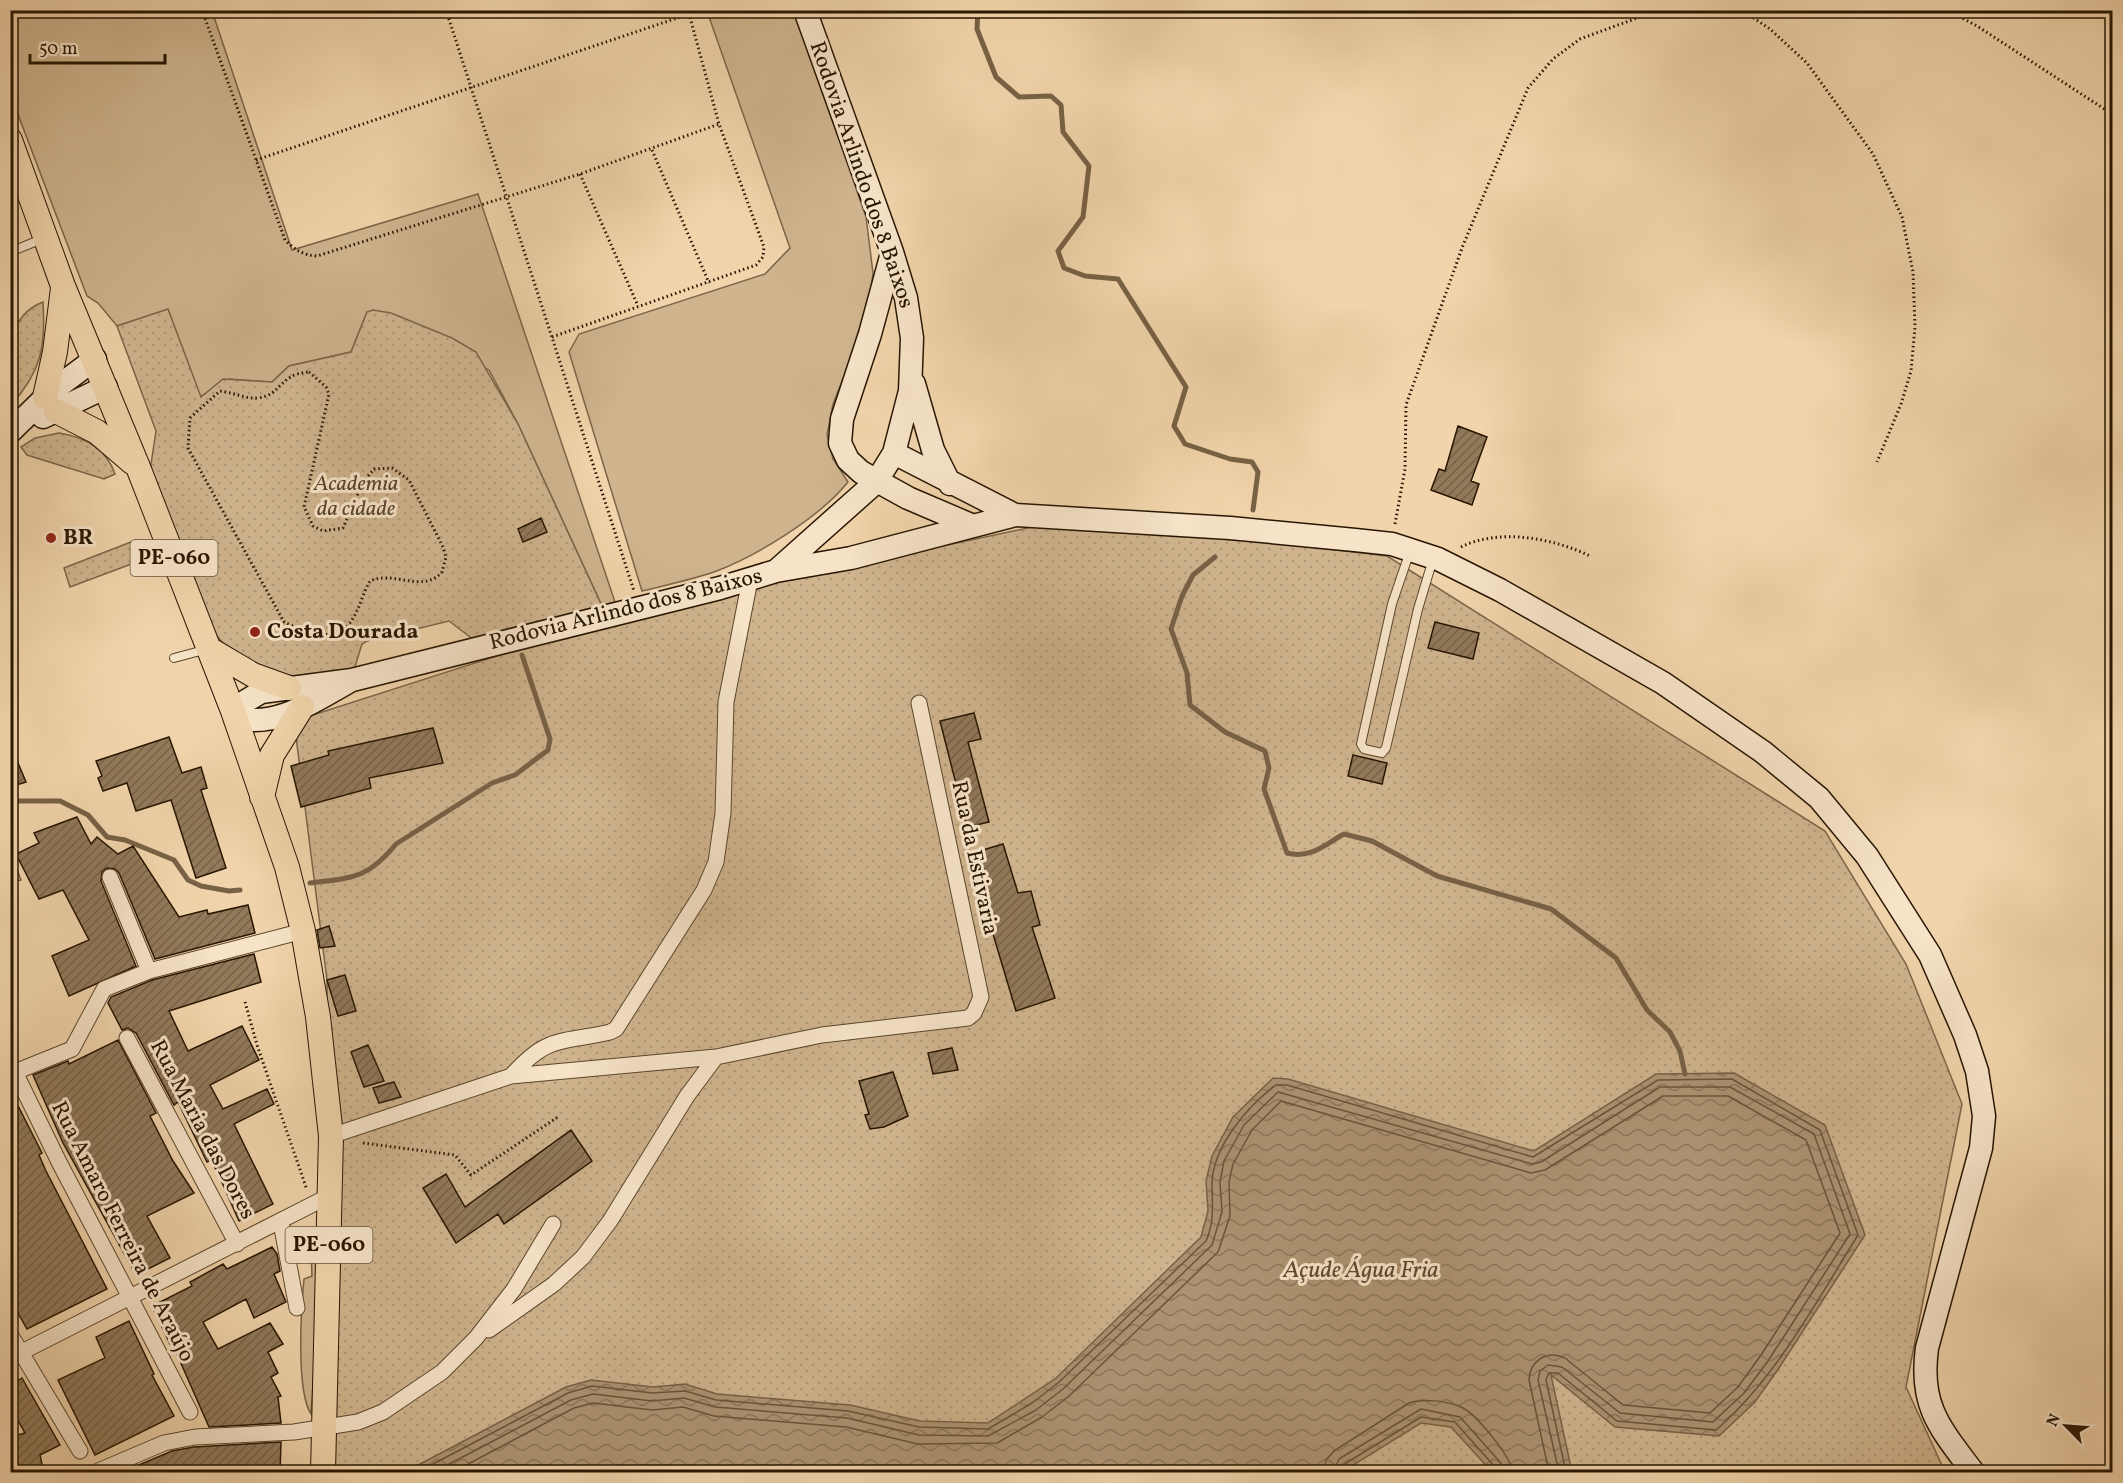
<svg xmlns="http://www.w3.org/2000/svg" width="2123" height="1483" viewBox="0 0 2123 1483" font-family="Vollkorn,serif">
<style>
.grass{fill:#cfb48e;stroke:#7c6548;stroke-width:1.5}
.park{fill:url(#park-dots);stroke:#7c6548;stroke-width:1.5}
.water{fill:url(#water-waves);stroke:#786145;stroke-width:1.5}
.lines{fill:none;stroke-linecap:round;stroke-linejoin:round}
.shore{stroke:#6a543a;stroke-width:1.5}
.stream{stroke:#786145;stroke-width:5}
.building{fill:url(#building-hatch);stroke:#281602;stroke-width:1.5}
.lane-casing{stroke:#5a462c;stroke-width:10}
.street-casing{stroke:#5a462c;stroke-width:17}
.secondary-casing{stroke:#281602;stroke-width:25}
.primary-casing{stroke:#281602;stroke-width:26}
.path{stroke:#281602;stroke-width:3;stroke-dasharray:1.5 3;stroke-linecap:butt}
.lane{stroke:#f6e3c8;stroke-width:8}
.street{stroke:#f6e3c8;stroke-width:15}
.secondary{stroke:#f6e3c8;stroke-width:22}
.primary{stroke:#f1d4ab;stroke-width:24}
.poi-dot{fill:#8f2418;stroke:#f6e3c8;stroke-width:2}
.labels{text-anchor:middle;dominant-baseline:central;stroke-width:6;stroke-linejoin:round;paint-order:stroke}
.shield{fill:#f6e3c8;stroke:#66543d;stroke-width:1.5}
.shield-label{font-size:21px;font-weight:bold;fill:#281602}
.street-label{font-size:22px;fill:#281602;stroke:#f6e3c8}
.park-label{font-size:22px;font-style:italic;fill:#5a452c;stroke:#f6e3c8}
.poi-label{font-size:22px;font-weight:bold;fill:#281602;stroke:#f6e3c8;text-anchor:start}
.water-label{font-size:24px;font-style:italic;fill:#5d482f;stroke:#f6e3c8}
</style>
<defs>
<pattern id="park-dots" width="8" height="8" patternUnits="userSpaceOnUse" patternTransform="scale(1.5)"><rect width="8" height="8" fill="#cfb48e"/><path d="M2 2h.1M6 6h.1" fill="none" stroke="#b29a79" stroke-width="1.8" stroke-linecap="round"/></pattern>
<pattern id="water-waves" width="16" height="10" patternUnits="userSpaceOnUse" patternTransform="scale(1.5)"><rect width="16" height="10" fill="#ad9372"/><path d="M0 5q4-4 8 0t8 0" fill="none" stroke="#8d775b"/></pattern>
<pattern id="building-hatch" width="6" height="6" patternUnits="userSpaceOnUse" patternTransform="scale(1.5)"><rect width="6" height="6" fill="#91795a"/><path d="M-1 1l2-2M0 6l6-6M5 7l2-2" fill="none" stroke="#766248"/></pattern>
</defs>
<rect width="100%" height="100%" fill="#f1d4ab"/>
<filter id="stains"><feTurbulence type="fractalNoise" baseFrequency=".00333" numOctaves="4"/><feColorMatrix values="0 0 0 0 .2 0 0 0 0 .09 0 0 0 0 .02 0 0 0 .5 -.17"/></filter>
<radialGradient id="worn" r=".72"><stop offset=".6" stop-color="#630" stop-opacity="0"/><stop offset="1" stop-color="#630" stop-opacity=".3"/></radialGradient>
<path class="grass" d="M11,11h201l80,239 186,-56 137,408 -13,4 -84,-182 -29,-54 -122,-58 -16,40 -62,14 -17,16 -43,-3 -29,18 -32,-87 -51,16 -19,-23 -11,-7 -76,-200z
M707,11h87l72,206 7,56 -6,46 -34,85 -6,31 6,24 15,23c-28,35 -91,74 -134,90 -23,8 -48,13 -72,19l-73,-239 10,-18 186,-60 25,-26z
M310,1229l8,2 -1,92 -6,91c-15,-23 -10,-105 -7,-135l8,-3z"/>
<path class="park" d="M43,302c3,45 -2,70 -32,103 -1,-38 -10,-87 32,-103z
M168,309l33,88 22,-18 49,3 17,-16 62,-14 16,-40 6,-2 18,3 61,25 24,14 42,72 84,182 -128,34 -25,-19 -82,20 -5,3 -9,29 -81,5 -43,-27 -15,-19 -66,-148 8,-53 -39,-105z
M59,433c26,4 47,15 56,41l-11,5 -77,-24 -6,-8 14,-9z
M1037,526l170,9 180,21 438,275 81,133 56,140 -56,283 39,85h-1618v-492l-33,-259 346,-111z
M136,540l6,20 -72,27 -6,-19z
M10,850l11,30 -10,3h-1z"/>
<path class="water" d="M1734,1073l91,52 40,110 -86,133 -24,34 -36,34 -104,-9 -64,-52 21,97h-80l-41,-45 -30,-4 -79,49h-937l161,-85 25,-7 62,7 32,-3 32,10 133,11 70,16 68,2 67,-44 146,-142 7,-26 -2,-30 6,-25 21,-39 40,-39 15,1 246,72 122,-77z"/>
<g class="lines">
<path class="shore" d="M418,1472l150,-79 24,-7 60,7 33,-2 31,9 132,11 71,16 69,2 44,-26 26,-20 148,-142c9,-20 6,-37 6,-58 1,-37 36,-77 64,-98h11l246,72 125,-77 74,-1 88,51 38,105c-42,67 -82,143 -142,195l-99,-9 -59,-48h-9l-3,7 20,92
M434,1472l137,-72 22,-6 59,7 32,-3 31,9 132,11 72,17 69,1 48,-26 27,-21 149,-144 10,-33 -2,-30 4,-21 20,-36 34,-33 254,72 9,-2 119,-75h70l84,47 36,100 -82,127 -24,32 -31,29 -93,-9 -58,-46 -14,-2 -8,6 -2,9 21,92
M453,1472l121,-64 19,-5 59,7 31,-3 31,9 132,11 72,17 79,-1 45,-26 27,-21 149,-144 12,-36 -1,-34 4,-18 19,-34 29,-29 250,72 14,-3 118,-74h65l78,44 34,93 -79,122 -23,32 -28,26 -87,-8 -58,-47c-18,-8 -35,2 -36,22l20,92
M1324,1472l2,-12 8,-9 75,-48c13,-5 39,-2 52,4 14,6 51,50 51,65
M1333,1472l6,-13 82,-50 39,8 40,45 3,10
M1340,1472l3,-7 78,-48 34,5 39,44 2,6"/>
<path class="stream" d="M978,10l-1,19 19,48 23,20 32,-1 10,9 2,27 26,34 -6,51 -25,34 6,17 21,8 33,3 68,108 -12,39 11,18 45,15 22,3 6,10 -5,38
M1215,557l-22,18 -11,21 -11,33 16,44 3,32 35,27 40,19 4,17 -5,21 23,64c24,6 37,-8 57,-19l28,7 65,35 114,33 65,49 31,52 23,22 10,19 5,23
M10,801h50l28,14 19,22 18,3 49,20 14,20 13,6 28,5 11,-1
M310,883c41,-5 58,-4 86,-39l96,-61 23,-8 33,-25 2,-11 -28,-84"/>
</g>
<path class="building" d="M1458,426l29,11 -16,44 8,3 -7,21 -41,-15 8,-21 6,2z
M541,518l6,14 -24,10 -5,-13z
M1435,622l44,11 -6,26 -45,-11z
M974,713l7,26 -13,3 21,80 -22,5 -27,-106z
M433,728l10,35 -74,15 2,10 -70,19 -10,-41 38,-11 -1,-4z
M169,737l13,36 19,-6 6,21 -6,2 25,78 -30,10 -25,-78 -35,11 -9,-28 -24,8 -5,-13 4,-2 -6,-15z
M10,744l16,38 -16,5z
M1353,755l34,8 -5,21 -34,-8z
M77,817l14,27 6,-7 21,17 15,-8 46,71 28,-7 1,4 40,-9 7,28 -100,26 -36,-86 -4,-4 -8,-1 -5,4 -1,9 35,85 -67,30 -17,-40 37,-16 -26,-50 -24,9 -23,-45 23,-11 -5,-10z
M1003,844l15,49 13,-2 9,34 -8,2 23,71 -39,13 -23,-77 -7,-35 3,-1 -16,-45z
M329,926l6,20 -15,2 -3,-18z
M254,954l7,28 -92,29 19,40 54,-25 17,34 -49,25 13,24 44,-20 7,15 -40,20 39,80 -34,17 -19,-43 -9,-18 -4,2 -29,-60 -4,3 -38,-72 -8,-5 -6,2 -14,-27 3,-6 41,-17z
M345,975l11,36 -18,5 -11,-36z
M118,1040l38,73 -6,3 23,45 21,32 -47,23 23,42 -34,17 -73,-132 -30,-68 35,-14 1,3z
M368,1045l16,36 -20,6 -13,-35z
M952,1048l6,22 -25,4 -5,-21z
M893,1072l15,44 -24,11 -14,2 -5,-14 4,-1 -10,-33z
M394,1082l7,15 -22,6 -6,-15z
M10,1090l32,63 -3,2 7,16 61,118 -80,40 -17,-30z
M571,1130l21,31 -88,63 -6,-10 -42,29 -33,-55 23,-14 19,33z
M272,1247l5,7 3,17 -6,3 12,28 -32,16 -8,-19 -43,23 15,27 52,-26 13,21 -15,8 10,21 -7,4 10,19 -3,1 3,26 -72,4 -37,-84 -2,1 -18,-38 40,-20 -2,-4 33,-18 4,5z
M129,1321l25,53 -2,1 22,41 -79,39 -37,-75 47,-22 -9,-21z
M22,1378l38,67 -20,10 4,18h-34v-36l15,-4 -15,-26v-21z
M281,1442l-1,31h-160l52,-22 22,-4z"/>
<g class="lines">
<defs>
<path id="lane" d="M10,252l32,-13
M1410,551l-18,53 -31,140 3,5 18,4 4,-5 32,-139 15,-50
M174,658l30,-8"/>
<path id="street" d="M110,877l39,94
M127,1038l110,206
M15,1072l44,90 131,250
M10,1074l62,-25 32,-60 45,-18 154,-40
M511,1076c38,-42 48,-32 99,-44l6,-3 88,-139 12,-28 7,-49 3,-111 24,-122
M331,1136l180,-60 205,-19 106,-22 146,-17 6,-5 7,-16 -62,-294
M281,1223l16,85
M489,1330l65,-46 29,-27 27,-36 77,-125 29,-39
M10,1334l70,117
M10,1358l321,-163
M96,1472l68,-29 31,-6 99,-5 64,-10 25,-10 59,-40 34,-34 38,-49 39,-65"/>
<path id="secondary" d="M892,253l-22,81 -28,85 -2,24 8,17 13,12 47,26 63,27
M914,384l19,66 17,34
M43,417l63,-30
M10,432l42,-41 43,-32
M894,453l121,62
M776,571l75,-13 164,-43 215,13 125,12 37,4 46,15 62,31 163,93 100,69 56,46 48,58 63,99 35,80 12,36 7,45 -3,32 -54,200c-8,58 13,80 46,124
M352,680c-37,20 -73,48 -117,38l11,-17 15,-9 91,-12 368,-92 56,-17 100,-89 18,-29 16,-62 2,-53 -6,-40 -14,-46 -87,-242"/>
<path id="primary" d="M10,140l53,146 75,181 95,244 54,156 16,64 15,86 13,119 -8,336
M45,397l10,-45 8,-64
M56,411l41,21 36,31
M209,649l44,26 36,13
M262,797l10,-42 30,-48"/>
</defs>
<use href="#lane" class="lane-casing"/>
<use href="#street" class="street-casing"/>
<use href="#secondary" class="secondary-casing"/>
<use href="#primary" class="primary-casing"/>
<path class="path" d="M202,10l83,230c10,10 18,15 32,16l263,-82 139,-50
M446,10l188,581
M1742,10l28,19 37,34 66,91 29,63 11,55 2,55 -4,44 -10,33 -24,58
M1947,10l30,16 135,88
M652,150l57,133
M256,160l433,-146
M580,174l58,132
M552,337l204,-72 7,-8 1,-10 -45,-123 -31,-114
M309,372l17,15 3,7 -25,113 9,19 10,5 20,-3 20,-46 11,-13 18,-1 17,12 34,67 3,10 -4,15c-20,22 -47,-2 -72,9 -8,13 -11,31 -21,43 -16,20 -46,7 -65,-2l-96,-174 2,-30 30,-27c12,1 25,8 37,7 25,-2 21,-24 52,-26z
M1395,524l10,-55 1,-64 56,-157 66,-160 25,-29 27,-20 65,-24 22,-5
M1461,547c38,-19 92,-9 129,9
M245,1002l12,43 50,145
M363,1143l92,12 16,20 87,-58"/>
<use href="#lane" class="lane"/>
<use href="#street" class="street"/>
<use href="#secondary" class="secondary"/>
<use href="#primary" class="primary"/>
</g>
<g class="poi-dot">
<circle cx="51" cy="538" r="6"/>
<circle cx="255" cy="632" r="6"/>
</g>
<g class="labels">
<g class="shield">
<rect x="130.5" y="540" width="87" height="36" rx="4.5"/>
<rect x="285.5" y="1227" width="87" height="36" rx="4.5"/>
</g>
<g class="shield-label">
<text x="174" y="558">PE-060</text>
<text x="329" y="1245">PE-060</text>
</g>
<g class="street-label">
<text transform="translate(861 175) rotate(71)">Rodovia Arlindo dos 8 Baixos</text>
<text transform="translate(626 610) rotate(-14)">Rodovia Arlindo dos 8 Baixos</text>
<text transform="translate(974 858) rotate(78)">Rua da Estivaria</text>
<text transform="translate(202 1130) rotate(62)">Rua Maria das Dores</text>
<text transform="translate(122 1232) rotate(63)">Rua Amaro Ferreira de Araújo</text>
</g>
<g class="park-label">
<text x="356" y="484">Academia<tspan x="356" dy="25">da cidade</tspan></text>
</g>
<g class="poi-label">
<text x="63" y="538">BR</text>
<text x="267" y="632">Costa Dourada</text>
</g>
<g class="water-label">
<text x="1361" y="1271">Açude Água Fria</text>
</g>
</g>
<rect width="2123" height="1483" fill="none" stroke="#f1d4ab" stroke-width="36"/>
<rect x="12" y="12" width="2099" height="1459" fill="none" stroke="#281602" stroke-width="3"/>
<rect x="18" y="18" width="2087" height="1447" fill="none" stroke="#281602" stroke-width="1.5"/>
<g transform="translate(2066 1426) rotate(295)" stroke="#f6e3c8" stroke-width="4.5" paint-order="stroke">
<path d="M0-4.5L10 22L0 15L-10 22Z" fill="#281602"/>
<text y="-9" font-size="16" font-weight="bold" text-anchor="middle" fill="#281602">N</text>
</g>
<path d="M30 54v9h135v-9" fill="none" stroke="#281602" stroke-width="3"/>
<text x="39" y="54" font-size="18" fill="#281602" stroke="#f6e3c8" stroke-width="4.5" paint-order="stroke">50 m</text>
<rect width="100%" height="100%" filter="url(#stains)"/>
<rect width="100%" height="100%" fill="url(#worn)"/>
</svg>
